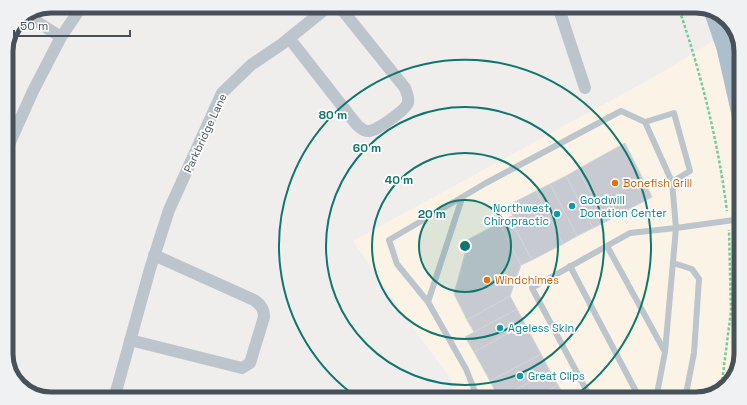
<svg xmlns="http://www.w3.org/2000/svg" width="747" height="405" viewBox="0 0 747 405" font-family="'Space Grotesk',sans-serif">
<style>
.commercial{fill:#fbf4e6}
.building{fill:#c7cad0;stroke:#d1d4d9}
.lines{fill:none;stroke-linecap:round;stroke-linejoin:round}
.path{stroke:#74cb9c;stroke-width:2.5;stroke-dasharray:3 2;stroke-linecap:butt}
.service{stroke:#bcc5cc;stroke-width:6}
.minor{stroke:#bcc5cc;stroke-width:12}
.primary{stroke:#adbecc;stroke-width:19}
.ring{fill:none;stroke:#0f766e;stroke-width:2}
.food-dot{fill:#e8710a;stroke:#fff;stroke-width:1.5}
.culture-dot{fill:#0f9aa8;stroke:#fff;stroke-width:1.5}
.labels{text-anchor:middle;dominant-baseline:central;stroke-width:3.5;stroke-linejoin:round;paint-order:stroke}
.street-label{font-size:11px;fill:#46515a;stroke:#fff}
.food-label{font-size:11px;fill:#c56008;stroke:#fff;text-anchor:start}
.culture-label{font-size:11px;fill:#0d838f;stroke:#fff;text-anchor:start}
.rim{fill:none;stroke:#46515a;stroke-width:5}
.centre{fill:#0f766e;stroke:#fff;stroke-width:2}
.ring-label{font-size:12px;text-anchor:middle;font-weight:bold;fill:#0f766e;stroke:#fff;stroke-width:3.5;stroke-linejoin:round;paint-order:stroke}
</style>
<rect width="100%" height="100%" fill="#f0eded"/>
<path class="commercial" d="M734,28l7,26v300l-6,22 -16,17 -23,6h-240l-5,-21 -32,-42 -66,-95 310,-169z"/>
<path class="building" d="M625,143l27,54 -47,25 -27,-53z
M578,169l27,53 -12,6 -27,-52z
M566,176l27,52 -16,8 -27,-52z
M550,184l27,52 -14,8 -27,-53z
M536,191l27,53 -31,16 -23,-43 4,-1 -6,-10z
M509,217l23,43 -11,5 -22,-42z
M499,223l22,42 -11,31 -43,24 -13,-26 15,-55z
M510,296l7,13 -43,23 -7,-12z
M517,309l8,15 -51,28 -9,-15z
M525,324l16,30 -51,27 -16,-29z
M541,354l9,17 -51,28 -9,-18z
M550,371l8,14 -27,14h-32z
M558,385l7,13 -2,1h-32z"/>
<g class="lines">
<path class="path" d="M678,6c23,67 40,135 49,205
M721,390l10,-79 -2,-81"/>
<path class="service" d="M645,122l29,-9 16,58 -18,11
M607,246l58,106
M673,263l19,6 7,10 -5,74 -9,46
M570,266l70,133
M428,302l34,-104
M478,399l-12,-30 -38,-67 -31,-38 -8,-24 97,-57 135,-72 24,11 27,60 4,46 -46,5 -98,55 59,111
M656,399l9,-47 11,-124 65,-9"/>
<path class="minor" d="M558,6l27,82
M28,16l33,21
M289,38l68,87c4,3 6,6 11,6 8,1 37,-21 40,-28 1,-6 -1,-10 -3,-15l-66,-82
M6,151l27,-60 28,-54 21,-31
M130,340l112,28 8,-5 14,-46c0,-8 -3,-12 -10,-17l-100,-45
M114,399l36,-130 19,-59 53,-117 29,-28 31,-21 47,-38"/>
<path class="primary" d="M713,10l13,38 15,66"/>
</g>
<circle cx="465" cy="246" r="46" fill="#0f766e" fill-opacity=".12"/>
<g class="ring">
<circle cx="465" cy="246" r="46"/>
<circle cx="465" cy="246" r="93"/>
<circle cx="465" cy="246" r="139"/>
<path d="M358 398A186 186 0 1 1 572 398"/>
</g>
<g class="food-dot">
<circle cx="615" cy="183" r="4"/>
<circle cx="487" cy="280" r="4"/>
</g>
<g class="culture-dot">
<circle cx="572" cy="206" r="4"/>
<circle cx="557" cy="214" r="4"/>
<circle cx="500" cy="328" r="4"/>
<circle cx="520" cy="376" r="4"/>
</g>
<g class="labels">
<g class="street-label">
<text transform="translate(205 133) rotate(-65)">Parkbridge Lane</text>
</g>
<g class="food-label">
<text x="623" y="183">Bonefish Grill</text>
<text x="495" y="280">Windchimes</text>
</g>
<g class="culture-label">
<text x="580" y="200">Goodwill<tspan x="580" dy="13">Donation Center</tspan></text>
<text x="549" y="208" text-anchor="end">Northwest<tspan x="549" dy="13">Chiropractic</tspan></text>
<text x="508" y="328">Ageless Skin</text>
<text x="528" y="376">Great Clips</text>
</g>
</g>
<path d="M0 0H747V405H0ZM51 13H696A38 38 0 0 1 734 51V354A38 38 0 0 1 696 392H51A38 38 0 0 1 13 354V51A38 38 0 0 1 51 13Z" fill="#f0f1f2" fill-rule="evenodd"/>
<path class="rim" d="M51 13H696A38 38 0 0 1 734 51V354A38 38 0 0 1 696 392H51A38 38 0 0 1 13 354V51A38 38 0 0 1 51 13Z"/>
<circle cx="465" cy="246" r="6" class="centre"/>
<g class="ring-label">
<text x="333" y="119">80 m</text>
<text x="367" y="152">60 m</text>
<text x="399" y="184">40 m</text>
<text x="432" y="218">20 m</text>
</g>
<path d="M14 30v6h116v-6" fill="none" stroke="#46515a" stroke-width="2"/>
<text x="20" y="30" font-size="12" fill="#46515a" stroke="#ffffff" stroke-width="3" paint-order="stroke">50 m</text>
</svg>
